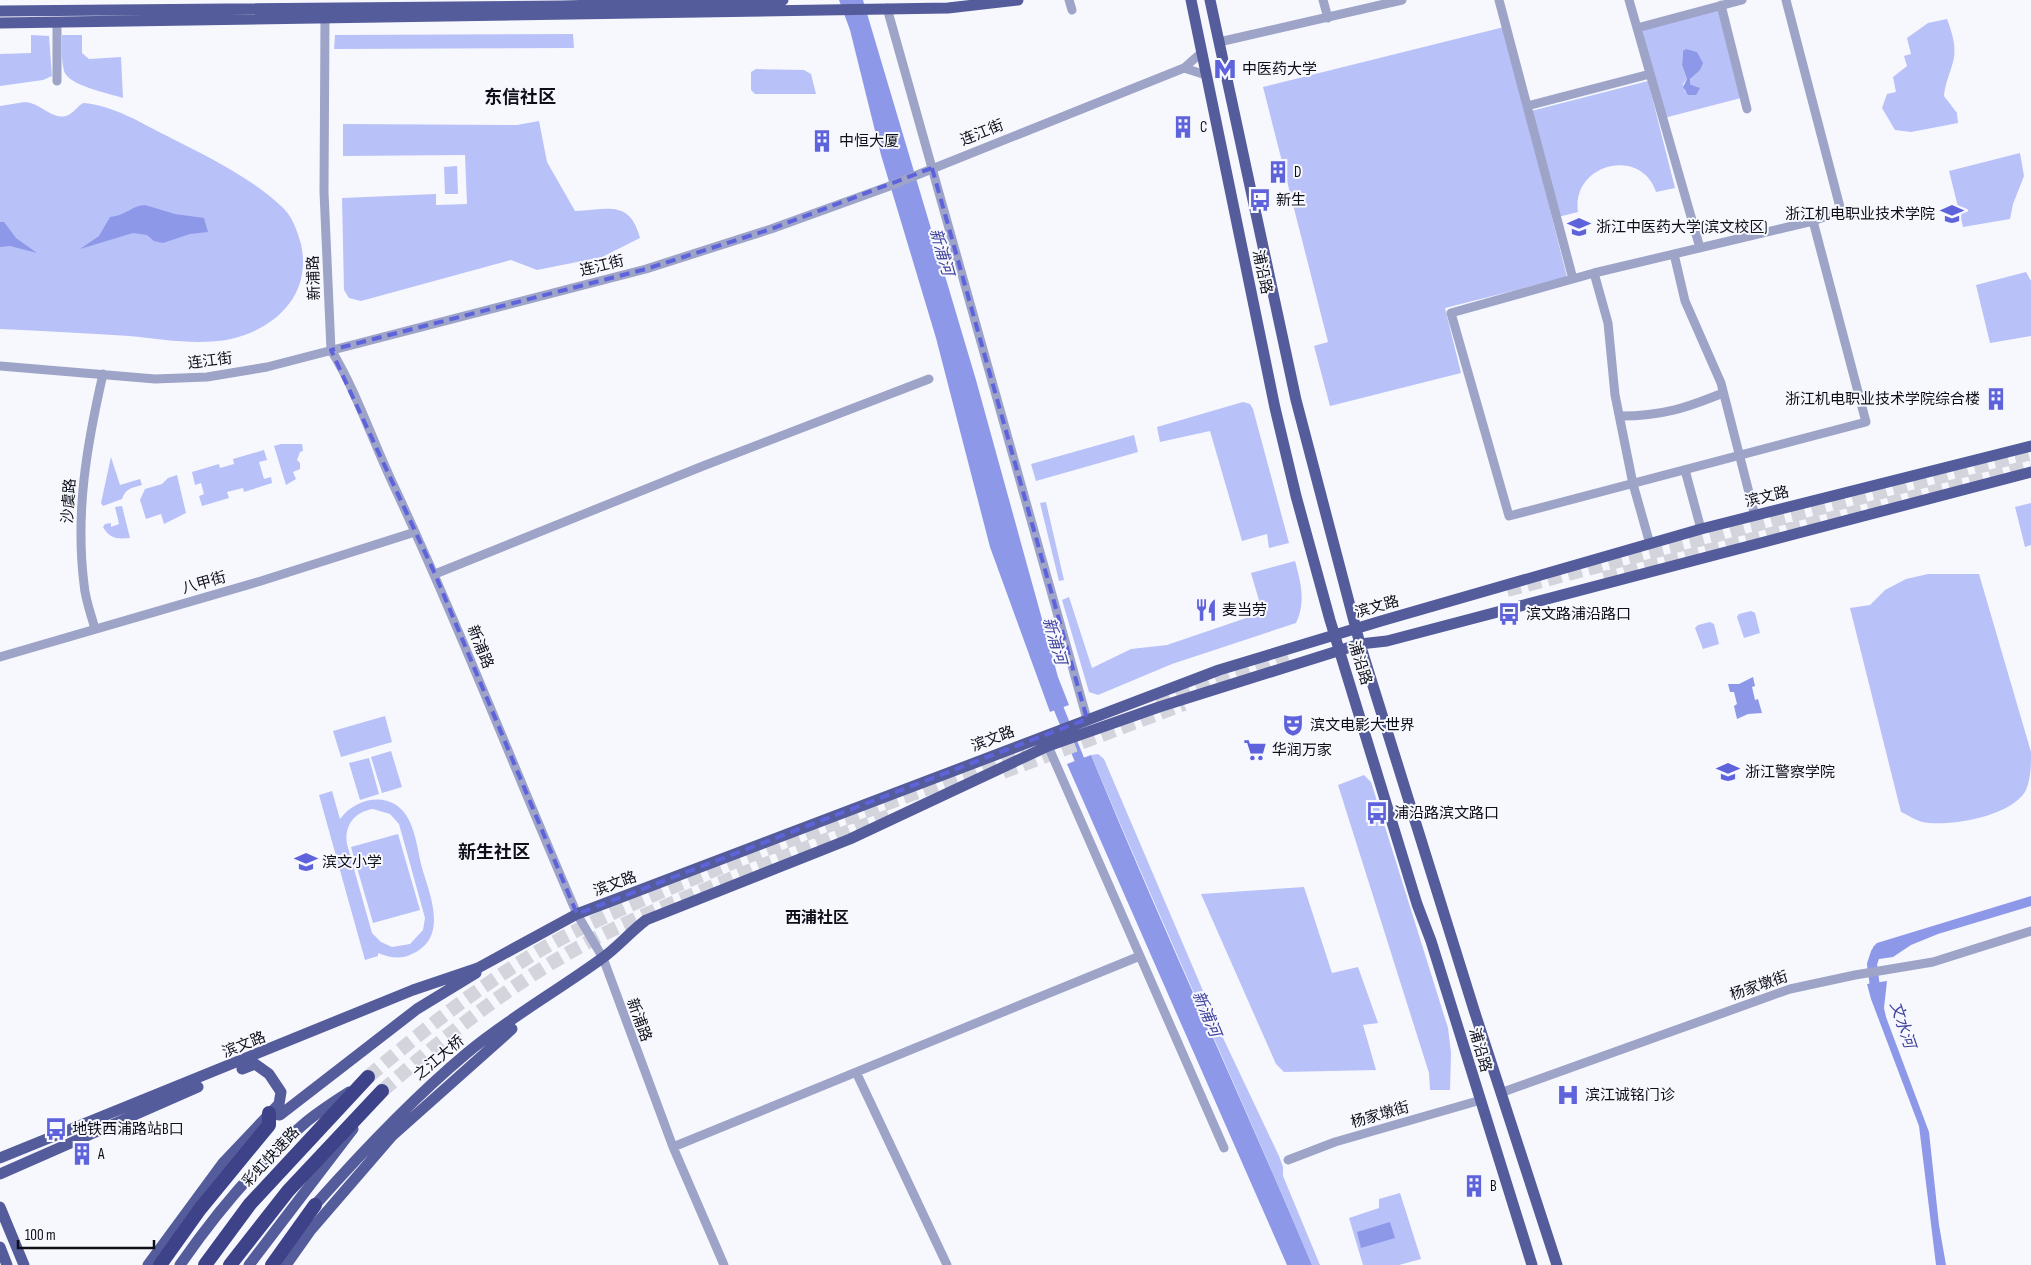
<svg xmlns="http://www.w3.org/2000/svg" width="2031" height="1265" viewBox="0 0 2031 1265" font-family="'Sofia Sans Condensed','Noto Sans SC',sans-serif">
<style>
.green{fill:#b9c1f9;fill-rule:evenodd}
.water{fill:#8e98e8}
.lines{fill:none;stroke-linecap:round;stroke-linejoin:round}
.canal{stroke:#8e98e8;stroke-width:10}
.highway-tunnel{stroke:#d4d5dc;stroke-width:14;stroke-dasharray:14 7;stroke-linecap:butt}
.minor{stroke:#9ea4c8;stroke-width:9}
.major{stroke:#555c9b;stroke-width:11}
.highway{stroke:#3e4289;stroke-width:14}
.marked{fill:none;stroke:#5f63db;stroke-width:4;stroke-dasharray:10 6;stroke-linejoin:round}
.labels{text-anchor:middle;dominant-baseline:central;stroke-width:4;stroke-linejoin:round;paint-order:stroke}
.poi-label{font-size:15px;fill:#0e1019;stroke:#f7f8fe;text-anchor:start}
.street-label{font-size:15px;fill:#0e1019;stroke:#f7f8fe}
.water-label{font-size:16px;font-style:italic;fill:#40429e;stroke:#f7f8fe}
.neighbourhood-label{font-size:16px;font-weight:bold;fill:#0e1019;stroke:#f7f8fe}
.quarter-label{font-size:18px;font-weight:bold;fill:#0e1019;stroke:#f7f8fe}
</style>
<rect width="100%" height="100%" fill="#f7f8fe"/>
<path class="green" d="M1719,10l22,88 -77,20 -22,-89zM1683,51l14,1 3,8 -10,20v4l8,3 -13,5 -2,-8 4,-5 -5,-14z
M1947,19c5,13 10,29 6,43 -3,12 -8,21 -9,34l13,17 1,10 -47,9 -16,-2 -13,-22 5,-14 9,-2 -3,-15 14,-11 -3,-10 7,-2 -4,-16 21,-15z
M1504,27l63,250 -122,31 16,65 -131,33 -16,-60 14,-4 -65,-255z
M573,34l1,14 -240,1 1,-14z
M31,35l18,1 3,40 -9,4 -43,6v-32l31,-1z
M62,35h20v18l7,6 32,-2 2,41c-15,-5 -54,-12 -59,-27 -3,-11 -2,-25 -2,-36z
M756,69l48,1 7,4 5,20h-61l-4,-4v-18z
M1648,81l27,107 -19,4c-15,-46 -85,-28 -78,20l-20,5 -27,-106z
M25,102c15,0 30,22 45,12 5,-3 8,-8 13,-11 30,2 58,20 84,33 39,20 80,39 113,69 12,10 17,25 21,39 11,50 -24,84 -70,95 -33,7 -70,0 -102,-3 -43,-3 -86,-5 -129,-7v-223z
M539,121l8,41 28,49c32,-1 55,-12 65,27l-38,19 -65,13 -26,-10 -150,41 -12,-3 -5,-8 -2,-92 94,-4v11l31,-1 -2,-49 -122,1v-32l174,1z
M2020,153l4,23 -11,28 -3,15 -47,8 -14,-56z
M457,166l1,28h-13l-1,-27z
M2026,272l5,9v55l-41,7 -14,-58z
M1243,402l7,2 3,5 36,134 -20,5 -2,-14 -25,7 -32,-110 -50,11 -3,-15z
M1134,435l4,17 -102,29 -5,-17z
M281,444h21l1,7 -3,1 -3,8 3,3v6l-7,3 3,7 -10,6 -12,-39z
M264,450l3,10 -8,2 5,17 7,-2 1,6 -28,9 -1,-4 -16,4 2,6 -27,8 -3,-10 5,-2 -3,-11 -6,2 -3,-13 27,-8 1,4 14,-4 -1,-5z
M111,457l9,28 20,-6 2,6c-10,3 -16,3 -20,14l-19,7 -2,-3z
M177,475l9,38 -22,11 -3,-10 -15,5 -6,-19 5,-11 17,-5 6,-6z
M1046,502l18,78 -5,1 -19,-78z
M2031,503v42l-6,2 -10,-40z
M122,506l8,32c-13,1 -20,1 -27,-11l2,-3 6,-1v4l8,-3 -4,-17z
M1295,561c6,22 11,41 1,62l-124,41 -74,31 -9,-3 -27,-92 7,-3 23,71 39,-19 36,-4 88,-30 5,-11 -9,-31z
M1928,574h51l52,178c0,14 0,28 -6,40 -16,25 -76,35 -103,30 -7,-2 -14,-7 -21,-10l-51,-204 20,-3 15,-15 21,-11z
M1751,611l4,2 5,20 -16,5 -7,-21 2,-3z
M1710,622l4,2 5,20 -16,5 -8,-21 3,-3z
M385,716l7,26 -51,15 -8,-26z
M391,751l11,36 -20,6 -11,-36z
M1098,754l6,5 120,281 55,116 4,11v9l37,89h-8c-72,-171 -149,-339 -221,-510z
M369,758l10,36 -19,6 -11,-37z
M1364,775l7,7 77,246 3,25 -1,37h-20l-1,-17 -91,-288z
M332,791l8,28c17,-23 54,-29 69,1 7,14 9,32 13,48 8,27 26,68 -8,85 -12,7 -24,5 -36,0v3l-13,4 -46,-165zM373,809l17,5 9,10 26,94 -2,12 -13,14 -18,3 -11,-5 -9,-9 -25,-89c-3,-18 7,-32 26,-35z
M398,834l22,76 -47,13 -22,-76z
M1304,887l28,86 26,-6 20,56 -15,2 13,45 -92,2 -8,-8 -75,-170z
M1400,1193l21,66 -22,6h-36l-14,-47 30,-10v-9z"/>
<path class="water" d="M839,0h24l113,380 82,297 11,28 -19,7 -60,-165 -54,-209 -55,-183 -31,-125z
M1686,49l11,3 6,11 -3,7 -10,9v5l10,4 -4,7h-8l-5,-8 4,-8 -5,-14 1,-14z
M145,205l30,9 29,4 4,14 -18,2 -27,9 -9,-2 -7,-6 -14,-2 -53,16 19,-13 11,-19c17,-2 21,-11 35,-12z
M0,222h4l12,16 21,15 -27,-7 -10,1z
M1753,677l2,9 -3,1 3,13 3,-1 4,14 -14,1 -11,5 -3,-13 3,-2 -3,-12h-4l-2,-8h11z
M1091,755c70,171 149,339 221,510h-25l-220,-501z
M2031,896v10l-93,28 -27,11 -18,12 -21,3 1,-13 4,-4z
M1887,981l-3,27 2,9 43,115 10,93 7,40h-10l-17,-139 -48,-127 -4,-15z
M1390,1222l5,16 -34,10 -4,-16z"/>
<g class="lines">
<path class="canal" d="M1054,697l30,74
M1876,995l-4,-31 4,-12 4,-1"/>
<path class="highway-tunnel" d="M1604,578l427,-112
M1507,590l524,-137
M1157,703l130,-49
M1003,772l181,-68
M368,1077c55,-47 111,-91 174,-128 58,-33 120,-58 182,-83 100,-40 200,-76 301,-114
M382,1091c62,-54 127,-106 199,-145 41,-23 85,-40 128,-58 60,-26 121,-50 183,-73"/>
<path class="minor" d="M1069,0l3,10
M1323,0l5,18
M1499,0l74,279
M1629,0l71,248
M1786,0l55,211 -28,10
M1721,5l26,104
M887,8l200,711
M325,17l-1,175 7,158c24,38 42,92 62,134 66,141 122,287 184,430l26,44 70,189 51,118
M1637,28l105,-28
M1219,42l183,-42
M1184,68l22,7
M57,81v-59
M1527,106l123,-32
M1813,221l53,201 -357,94 -58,-203 143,-40z
M1674,254l11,47 36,82 34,133
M1594,273l14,50 7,72 18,89 17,60
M0,366l155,13 52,-2 60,-10 379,-98 125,-40 116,-42 297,-119 17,-15
M1621,416c41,0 65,-8 102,-23
M1685,470l16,59
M435,574l268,-108 226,-87
M95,629c-4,-15 -10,-30 -11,-45 -9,-72 3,-140 19,-210
M0,657l261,-76 154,-49
M1048,746l176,402
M856,1072l91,193
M1503,1092l287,-103 65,-14 78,-13 98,-31
M673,1147l467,-191
M1288,1160l47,-18 146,-42"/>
<path class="major" d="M1191,0l84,408 21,88 34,124 87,284 14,37 101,324
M1210,0l86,400 64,244 114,366 83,255
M0,11l562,-5 221,-6
M0,23l948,-15 70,-8
M271,1114l9,1 137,-106 59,-36
M0,1158l413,-168 65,-22 99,-54 642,-244 162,-49 320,-92 330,-83
M0,1174l198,-87
M315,1205c48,-54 97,-106 152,-152 42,-35 90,-62 134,-94 16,-11 29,-27 45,-39l204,-81 198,-93 111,-39 201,-63 27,-3 644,-169
M0,1207l24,58
M0,1247l7,18
M148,1265l75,-102 56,-59 2,-12 -12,-18 -14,-10 -13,5
M180,1265c36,-52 77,-101 125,-142 13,-11 29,-21 44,-31
M249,1265l104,-136
M286,1265l24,-34 82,-95 120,-107"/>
<path class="highway" d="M160,1265l40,-56 69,-84v-12
M205,1265l45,-61 118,-127
M230,1265l58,-74 94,-100
M272,1265l43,-60"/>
</g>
<path class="marked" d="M932,168l155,551 -510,195 -142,-340 -104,-224 315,-81 125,-40z"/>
<defs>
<symbol id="metro-bare" viewBox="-9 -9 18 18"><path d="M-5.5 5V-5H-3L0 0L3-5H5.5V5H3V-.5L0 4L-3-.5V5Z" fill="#5f63db" stroke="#f7f8fe" stroke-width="2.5" paint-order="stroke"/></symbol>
<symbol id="building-bare" viewBox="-9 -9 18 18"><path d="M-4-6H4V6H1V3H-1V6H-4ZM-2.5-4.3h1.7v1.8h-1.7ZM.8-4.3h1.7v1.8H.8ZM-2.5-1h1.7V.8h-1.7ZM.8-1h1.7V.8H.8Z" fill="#5f63db" stroke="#f7f8fe" stroke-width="2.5" paint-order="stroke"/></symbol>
<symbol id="bus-bare" viewBox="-9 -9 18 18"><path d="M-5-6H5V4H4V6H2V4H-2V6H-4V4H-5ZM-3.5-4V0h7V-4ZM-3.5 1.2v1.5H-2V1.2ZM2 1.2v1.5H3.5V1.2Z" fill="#5f63db" stroke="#f7f8fe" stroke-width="2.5" paint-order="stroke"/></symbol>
<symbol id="university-bare" viewBox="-9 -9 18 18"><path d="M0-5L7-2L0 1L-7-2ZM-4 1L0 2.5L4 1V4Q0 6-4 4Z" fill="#5f63db" stroke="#f7f8fe" stroke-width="2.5" paint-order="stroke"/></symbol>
<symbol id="restaurant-bare" viewBox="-9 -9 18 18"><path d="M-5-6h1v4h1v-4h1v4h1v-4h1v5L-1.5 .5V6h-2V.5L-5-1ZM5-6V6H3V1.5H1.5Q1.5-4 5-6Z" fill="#5f63db" stroke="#f7f8fe" stroke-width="2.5" paint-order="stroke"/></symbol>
<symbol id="theatre-bare" viewBox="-9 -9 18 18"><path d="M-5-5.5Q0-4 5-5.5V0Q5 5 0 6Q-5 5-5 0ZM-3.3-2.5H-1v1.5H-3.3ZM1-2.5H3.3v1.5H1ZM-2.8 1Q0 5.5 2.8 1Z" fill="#5f63db" stroke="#f7f8fe" stroke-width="2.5" paint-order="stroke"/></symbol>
<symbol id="supermarket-bare" viewBox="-9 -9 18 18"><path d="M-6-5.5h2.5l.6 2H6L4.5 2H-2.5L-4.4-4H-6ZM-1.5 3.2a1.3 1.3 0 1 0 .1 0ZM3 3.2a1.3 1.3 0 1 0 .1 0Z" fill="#5f63db" stroke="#f7f8fe" stroke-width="2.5" paint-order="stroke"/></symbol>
<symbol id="school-bare" viewBox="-9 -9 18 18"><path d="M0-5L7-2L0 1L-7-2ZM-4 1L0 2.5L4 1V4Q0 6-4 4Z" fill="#5f63db" stroke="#f7f8fe" stroke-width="2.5" paint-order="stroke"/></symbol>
<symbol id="hospital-bare" viewBox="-9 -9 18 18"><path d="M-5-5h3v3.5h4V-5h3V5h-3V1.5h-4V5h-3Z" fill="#5f63db" stroke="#f7f8fe" stroke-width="2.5" paint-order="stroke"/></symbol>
</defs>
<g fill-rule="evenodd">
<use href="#metro-bare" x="1209" y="53" width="32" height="32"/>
<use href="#building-bare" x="1167" y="111" width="32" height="32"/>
<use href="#building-bare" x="806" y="125" width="32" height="32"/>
<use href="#building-bare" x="1262" y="156" width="32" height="32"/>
<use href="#bus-bare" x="1244" y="184" width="32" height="32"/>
<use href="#university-bare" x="1936" y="198" width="32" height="32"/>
<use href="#university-bare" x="1563" y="211" width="32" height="32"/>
<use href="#building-bare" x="1980" y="383" width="32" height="32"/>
<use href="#restaurant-bare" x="1190" y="594" width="32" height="32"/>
<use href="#bus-bare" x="1493" y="598" width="32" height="32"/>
<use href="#theatre-bare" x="1277" y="709" width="32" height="32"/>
<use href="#supermarket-bare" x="1239" y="734" width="32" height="32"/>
<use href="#university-bare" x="1712" y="756" width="32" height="32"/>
<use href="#bus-bare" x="1361" y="797" width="32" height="32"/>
<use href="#school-bare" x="290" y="846" width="32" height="32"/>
<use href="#hospital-bare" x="1552" y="1079" width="32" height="32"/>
<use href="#bus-bare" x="40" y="1113" width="32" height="32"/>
<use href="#building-bare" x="66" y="1138" width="32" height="32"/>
<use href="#building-bare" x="1458" y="1170" width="32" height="32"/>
</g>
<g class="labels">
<g class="poi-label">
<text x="1242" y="69">中医药大学</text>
<text x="1200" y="127">C</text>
<text x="839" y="141">中恒大厦</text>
<text x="1294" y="172">D</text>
<text x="1276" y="200">新生</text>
<text x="1935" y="214" text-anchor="end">浙江机电职业技术学院</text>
<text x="1596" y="227">浙江中医药大学(滨文校区)</text>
<text x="1980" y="399" text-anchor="end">浙江机电职业技术学院综合楼</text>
<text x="1222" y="610">麦当劳</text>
<text x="1526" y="614">滨文路浦沿路口</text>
<text x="1310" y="725">滨文电影大世界</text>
<text x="1272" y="750">华润万家</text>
<text x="1745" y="772">浙江警察学院</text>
<text x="1394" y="813">浦沿路滨文路口</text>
<text x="322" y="862">滨文小学</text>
<text x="1585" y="1095">滨江诚铭门诊</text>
<text x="72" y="1129">地铁西浦路站B口</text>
<text x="98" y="1154">A</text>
<text x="1490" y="1186">B</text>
</g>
<g class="street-label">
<text transform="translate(982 133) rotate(-22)">连江街</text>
<text transform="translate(602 266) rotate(-14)">连江街</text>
<text transform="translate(1262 272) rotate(78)">浦沿路</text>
<text transform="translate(314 278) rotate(-92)">新浦路</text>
<text transform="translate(210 361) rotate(-7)">连江街</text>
<text transform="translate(1767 497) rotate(-14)">滨文路</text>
<text transform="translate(69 501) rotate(-86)">沙虞路</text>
<text transform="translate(204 583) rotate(-16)">八甲街</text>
<text transform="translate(1377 607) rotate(-16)">滨文路</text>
<text transform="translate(480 647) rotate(68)">新浦路</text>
<text transform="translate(1360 663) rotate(73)">浦沿路</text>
<text transform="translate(993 739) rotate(-21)">滨文路</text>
<text transform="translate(615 884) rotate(-20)">滨文路</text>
<text transform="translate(1759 986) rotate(-19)">杨家墩街</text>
<text transform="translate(639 1020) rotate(70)">新浦路</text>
<text transform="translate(244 1045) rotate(-22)">滨文路</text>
<text transform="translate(1480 1050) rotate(74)">浦沿路</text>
<text transform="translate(439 1058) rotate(-40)">之江大桥</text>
<text transform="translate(1380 1115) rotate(-16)">杨家墩街</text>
<text transform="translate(271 1157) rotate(-47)">彩虹快速路</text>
</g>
<g class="water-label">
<text transform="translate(941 252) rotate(74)">新浦河</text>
<text transform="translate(1054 641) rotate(74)">新浦河</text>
<text transform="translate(1206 1014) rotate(67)">新浦河</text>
<text transform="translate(1902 1025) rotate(71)">文水河</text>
</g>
<g class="neighbourhood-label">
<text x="817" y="918">西浦社区</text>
</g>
<g class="quarter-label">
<text x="520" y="97">东信社区</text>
<text x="494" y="852">新生社区</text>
</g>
</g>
<path d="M18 1240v8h136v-8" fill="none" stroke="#0e1019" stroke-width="2.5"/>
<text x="25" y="1240" font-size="15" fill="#0e1019" stroke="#f7f8fe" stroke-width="4" paint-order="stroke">100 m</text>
</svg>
